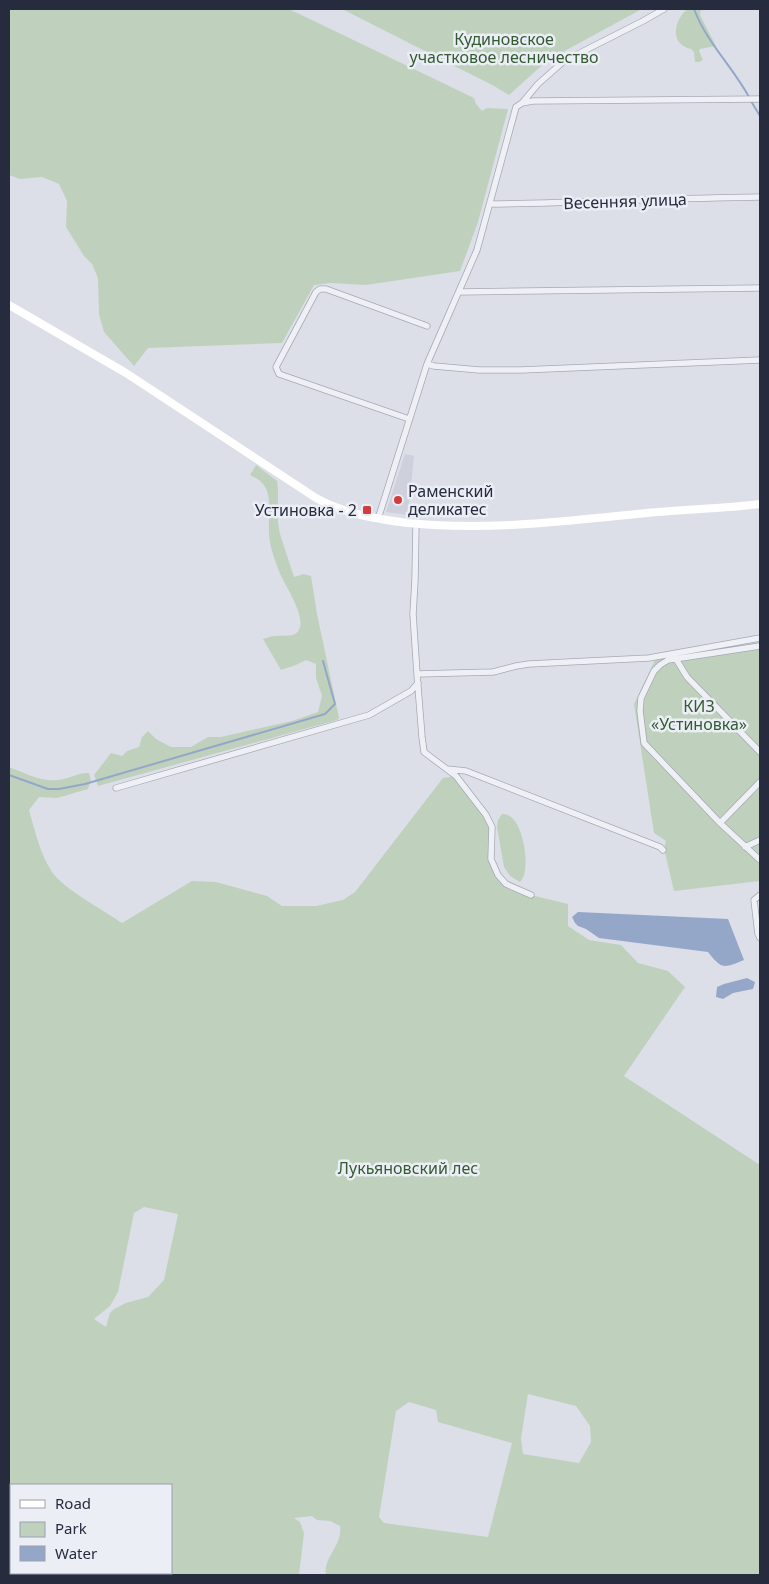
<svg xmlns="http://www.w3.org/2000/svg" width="769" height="1584" viewBox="0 0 769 1584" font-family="'Noto Sans',sans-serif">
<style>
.built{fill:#ced1dc}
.green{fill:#bfd1bd;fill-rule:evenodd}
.water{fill:#95a7c9}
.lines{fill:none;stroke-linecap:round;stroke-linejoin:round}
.stream{stroke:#95a7c9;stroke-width:2}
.minor-casing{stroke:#a5a9b4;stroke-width:7}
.minor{stroke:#eff0f5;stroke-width:5.5}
.secondary{stroke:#fff;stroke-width:8}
.poi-dot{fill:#d23c3d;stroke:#ebeef5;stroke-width:2}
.labels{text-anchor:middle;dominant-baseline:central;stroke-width:5;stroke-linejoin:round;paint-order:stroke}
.park-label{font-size:16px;fill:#345a32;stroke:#ebeef5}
.street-label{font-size:16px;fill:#262b3e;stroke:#ebeef5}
.poi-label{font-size:16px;fill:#262b3e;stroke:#ebeef5;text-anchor:start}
</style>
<rect width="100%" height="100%" fill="#dcdfe7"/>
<path class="built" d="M405,454l9,2 -6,59 -22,-3z"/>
<path class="green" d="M9,9h280l185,89 2,6 6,7 5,-3 21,1 -30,113 -18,49 -94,14 -35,-2 -17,2 -32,58 -134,5 -14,18 -30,-34 -5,-18 -1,-36 -6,-14 -8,-8 -18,-29 1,-26 -8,-17 -17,-7 -22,2 -11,-4z
M342,9h300l-94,51 -39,35 -15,-9z
M687,9h14l-1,6 16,31 -16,3 -1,2 4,9 -4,2h-4l-1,-10 -3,-3c-22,-5 -17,-28 -4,-40z
M256,465l21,16 1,8v34l2,11 14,43 10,-3 7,2 6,38 22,104 -2,2 -239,66 -4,-11 17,-22 11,3 5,-5 12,-4 3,-10 6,-6 8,8 15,8h20l17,-10h13l71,-16 26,-9 4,-16 -6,-18v-14l-10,-4 -10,5 -15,5 -18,-31c4,-1 8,-3 12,-3 7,-1 20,2 24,-6 8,-16 -18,-49 -22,-64 -4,-11 -8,-23 -8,-34 -1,-15 4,-36 -6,-48 -3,-4 -9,-7 -13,-9z
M760,642v239l-86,10 -10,-43 2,-7 -12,-8 -20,-129 21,-44z
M9,767c16,6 32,15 49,13 11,-1 21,-8 31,-7l2,7 -3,9 -31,9 -18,-1 -10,13c6,21 11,44 23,62 10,16 53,39 70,51l70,-42 24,1 51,14 15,10h34l27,-6 12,-8 88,-114 13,-2 36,51 -1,32 15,25 25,11 37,9v22l21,14 32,5 17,18 30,8 17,16 -61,89 136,89v410h-434c-3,-18 17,-30 14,-49l-10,-5 -13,-1 -5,-4 -18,2 6,4 4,11 -5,42h-241l-5,-2h118v-88h-160v68l-2,-1zM144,1207l34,7 -14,66 -16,17 -22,6 -12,6 -4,4 -4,14 -12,-8 16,-13 8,-14 16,-79zM528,1394l48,12 14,20 1,16 -12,21 -56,-9 -2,-16zM409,1402l27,8 2,12 74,21 -24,94 -104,-14 -5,-6 17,-106z
M502,814c22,-2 30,59 18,68l-10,-6 -6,-9 -7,-40 1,-7z"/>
<path class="water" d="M578,912l150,7 16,41c-20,8 -22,10 -36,-8l-109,-14 -13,-9 -8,-3 -3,-3 -3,-6z
M747,978l8,4 -2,7 -20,4 -10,6 -7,-2 1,-10 7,-3z"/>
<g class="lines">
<path class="stream" d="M694,9c13,34 38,57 55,88
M751,101l9,15
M9,775l39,14h11l26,-5 240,-70 10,-10 -12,-43
M9,1558l2,2
M38,1573l5,2"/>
<defs>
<path id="minor" d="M522,103l16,-19 26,-23 79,-40 21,-12
M490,204c90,-1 180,-6 270,-7
M459,292l301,-4
M427,364l7,2 45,4h42l239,-10
M409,419l-130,-45 -3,-7 40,-75 4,-3h6l101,37
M378,519l49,-155 50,-114 39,-143 6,-4 11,-2 227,-2
M416,524l-1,56 -2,34 4,60 76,-2 23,-6 13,-2 120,-6 111,-20
M760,646l-92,14 -8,5 -6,6 -13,27 -1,13 4,32 76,80 40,37
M676,659l11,18 73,75
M417,674l5,63 2,15 32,24 30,39 6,12 -1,32 7,16 8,9 25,11
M447,769l19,2 194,76 3,3
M116,788l253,-73 42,-24 7,-8
M720,823l40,-41
M745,847l15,-7
M760,895l-6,5 4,34 2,4"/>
</defs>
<use href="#minor" class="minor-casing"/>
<use href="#minor" class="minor"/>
<path class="secondary" d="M9,305l117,68 190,125c29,16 60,21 92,25 80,8 159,-2 239,-10 37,-4 75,-4 113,-9"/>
</g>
<g class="poi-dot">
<circle cx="398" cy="500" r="5"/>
<rect x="362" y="505" width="10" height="10" rx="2.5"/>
</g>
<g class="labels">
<g class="park-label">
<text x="504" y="39">Кудиновское<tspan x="504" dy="18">участковое лесничество</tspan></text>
<text x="699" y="706">КИЗ<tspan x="699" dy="18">«Устиновка»</tspan></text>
<text x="408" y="1168">Лукьяновский лес</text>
</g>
<g class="street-label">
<text transform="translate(625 201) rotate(-2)">Весенняя улица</text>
</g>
<g class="poi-label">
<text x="408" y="491">Раменский<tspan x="408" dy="18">деликатес</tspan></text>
<text x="357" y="510" text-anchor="end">Устиновка - 2</text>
</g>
</g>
<rect width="769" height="1584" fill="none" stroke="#262b3e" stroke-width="20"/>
<rect x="10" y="1484" width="162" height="90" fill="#ebeef5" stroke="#9ca0ac"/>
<rect x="20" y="1500" width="25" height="8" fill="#ffffff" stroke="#9ca0ac"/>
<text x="55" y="1509" font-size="15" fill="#262b3e">Road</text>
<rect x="20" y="1522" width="25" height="15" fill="#bfd1bd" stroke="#9ca0ac"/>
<text x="55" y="1534" font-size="15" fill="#262b3e">Park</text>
<rect x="20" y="1546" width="25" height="15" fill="#95a7c9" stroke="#9ca0ac"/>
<text x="55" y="1559" font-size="15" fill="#262b3e">Water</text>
</svg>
